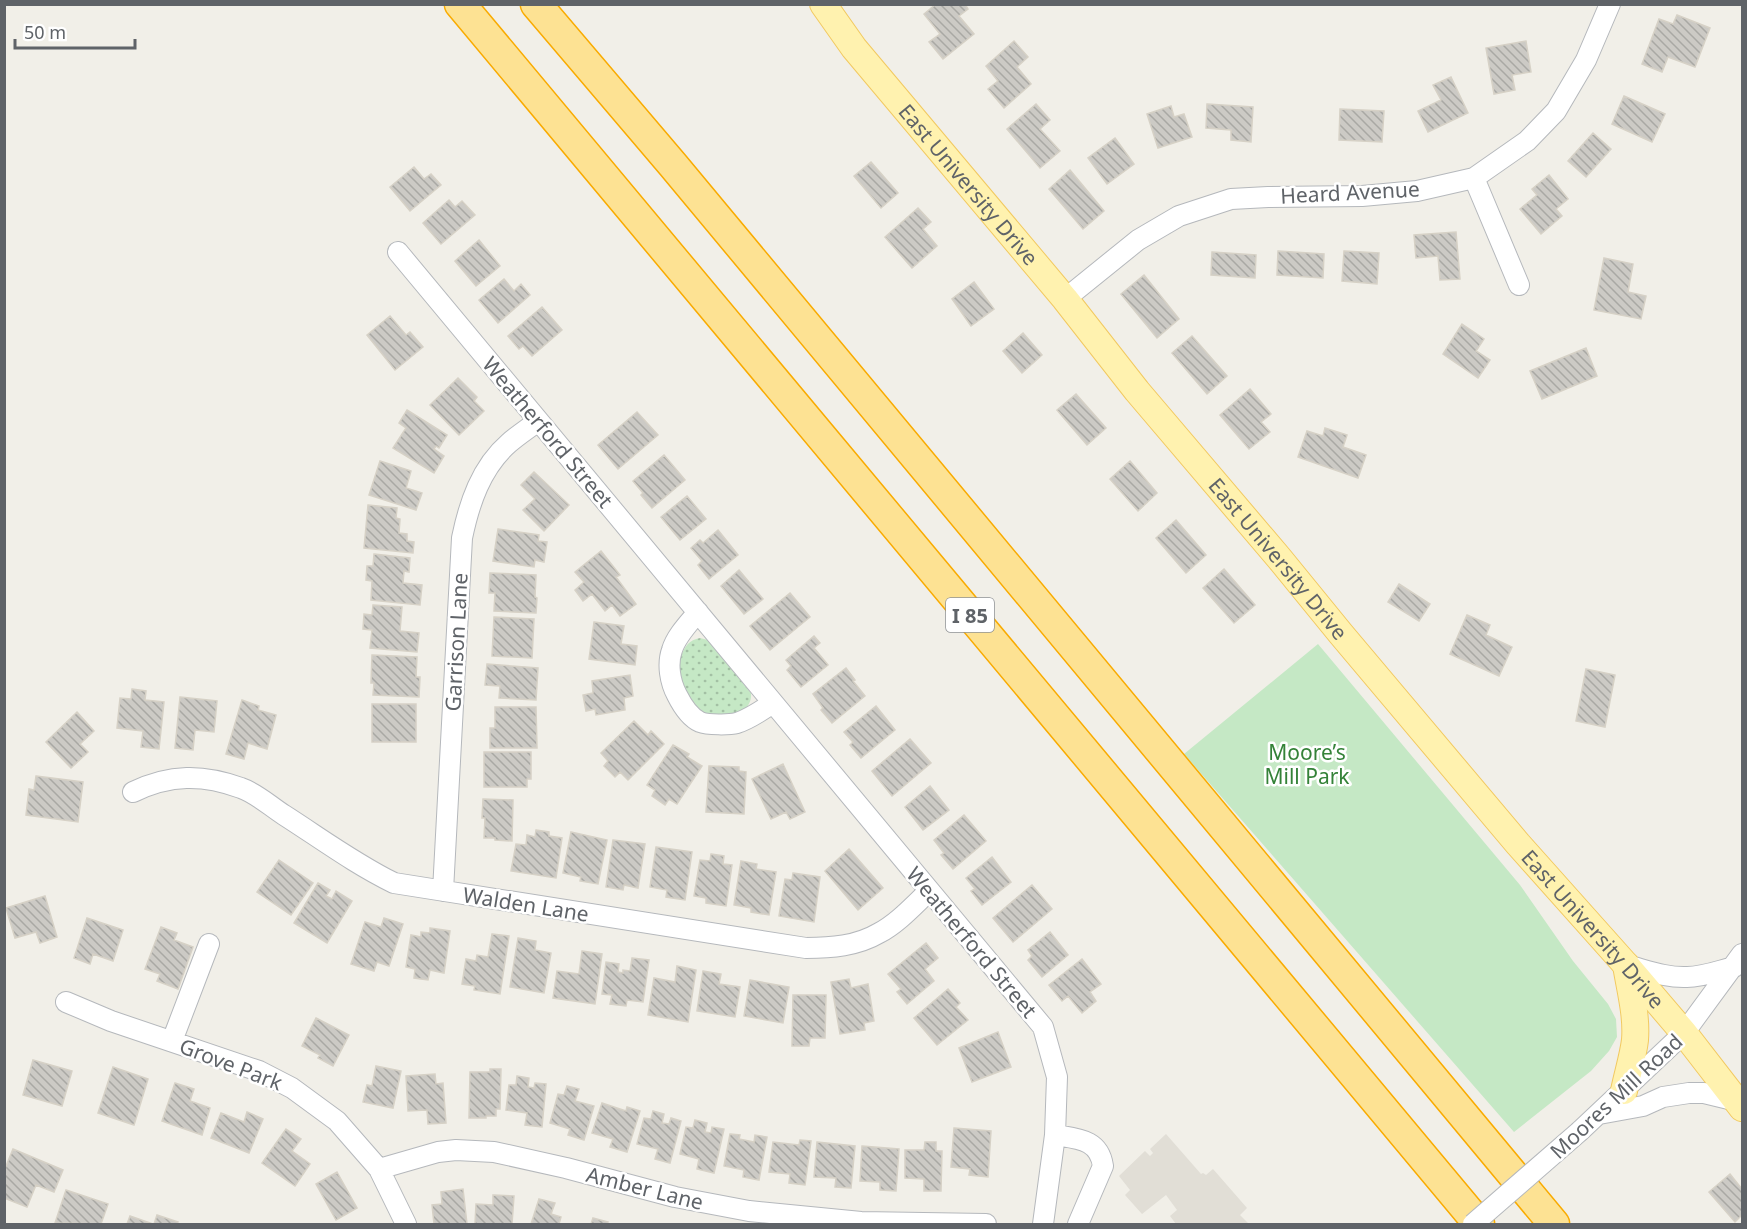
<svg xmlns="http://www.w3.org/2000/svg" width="1747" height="1229" viewBox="0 0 1747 1229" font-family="'Noto Sans',sans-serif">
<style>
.education{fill:#e1ded6}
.grass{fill:url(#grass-dots)}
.park{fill:#c5e8c5}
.building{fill:url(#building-back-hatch);stroke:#d6d1c6;stroke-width:1.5}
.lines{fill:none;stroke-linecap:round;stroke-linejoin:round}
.minor-casing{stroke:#b5b8bc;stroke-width:22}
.major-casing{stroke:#f2c960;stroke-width:28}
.highway-casing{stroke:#f9ab00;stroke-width:33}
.minor{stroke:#fff;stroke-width:20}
.major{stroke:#fff2af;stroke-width:26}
.highway{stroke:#fde293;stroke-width:30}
.minor-bridge-casing{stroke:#b5b8bc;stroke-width:22;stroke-linecap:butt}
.minor-bridge{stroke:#fff;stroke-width:20}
.labels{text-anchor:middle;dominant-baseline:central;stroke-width:5;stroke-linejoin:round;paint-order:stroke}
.shield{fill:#fff;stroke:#8f9295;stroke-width:1.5}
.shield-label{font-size:20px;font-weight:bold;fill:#5f6368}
.street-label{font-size:21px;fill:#5f6368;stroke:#fff}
.park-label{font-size:21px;fill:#348238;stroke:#fff}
</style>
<defs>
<pattern id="grass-dots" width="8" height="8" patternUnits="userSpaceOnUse" patternTransform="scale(1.5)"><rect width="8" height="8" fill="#c5e8c5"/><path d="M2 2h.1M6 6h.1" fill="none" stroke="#a3c0a4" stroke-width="1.8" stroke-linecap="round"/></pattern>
<pattern id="building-back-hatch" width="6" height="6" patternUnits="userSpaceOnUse" patternTransform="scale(1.5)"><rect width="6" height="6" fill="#cccac5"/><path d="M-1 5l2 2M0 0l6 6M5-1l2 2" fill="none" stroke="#a9a8a4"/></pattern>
</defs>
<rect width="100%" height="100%" fill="#f1efe8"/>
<path class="education" d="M1166,1134l35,40 2,-1 3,2 7,-6 34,39 -7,7 9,9h-73l-6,-8 7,-6 -11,-15 -24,19 -17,-19 5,-5 -11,-14 26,-25 5,5 3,-3 -3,-4z"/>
<path class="grass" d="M700,638l8,2 43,53c2,21 -25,27 -42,22 -9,-3 -21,-14 -26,-22 -1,-3 -1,-10 -2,-14 -1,-8 -3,-15 0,-23 4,-10 8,-16 19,-18z"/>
<path class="park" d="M1318,644l202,241 53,76 35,43 8,15 1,18 -8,14 -18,20 -77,61 -330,-378z"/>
<path class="building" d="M936,4h29l3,5 -9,7 15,18 -31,25 -14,-17 11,-8 -16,-20z
M1677,15l33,13 -15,39 -27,-10 -6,15 -20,-8 17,-45 14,5z
M1014,41l14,16 -11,10 14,17 -27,24 -16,-19 10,-8 -12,-15z
M1526,41l5,31 -19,3 3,15 -21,4 -8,-46z
M1451,77l17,36 -40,19 -10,-21 23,-11 -8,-15z
M1624,96l41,18 -13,28 -40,-18z
M1036,104l14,16 -10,9 20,22 -20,17 -33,-39z
M1207,104l46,3 -2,35 -20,-2v-10l-25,-2z
M1171,106l3,11 10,-3 8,23 -34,11 -11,-34z
M1340,109l44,2 -2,31 -43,-2z
M1593,133l18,16 -25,28 -18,-16z
M1115,138l19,26 -27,20 -19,-26z
M871,162l27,31 -17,15 -27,-32z
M414,167l10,12 7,-5 10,11 -31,26 -20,-24z
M1070,170l34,41 -21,18 -34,-40z
M1549,175l19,24 -12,10 6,7 -21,18 -21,-25 17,-14 -5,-6z
M449,200l6,7 7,-6 13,14 -34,29 -18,-21z
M918,208l13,14 -8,7 14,17 -25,22 -27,-31z
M1456,232l4,47 -20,1 -2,-24 -22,2 -2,-23z
M479,240l21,26 -24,20 -21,-25z
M1278,251l46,3 -1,24 -46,-3z
M1344,251l35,2 -2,31 -35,-3z
M1212,252l44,3 -1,23 -44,-3z
M1604,258l29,6 -5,28 18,4 -5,23 -47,-9z
M1144,275l35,44 -22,19 -36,-44z
M504,279l10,12 7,-7 9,11 -32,28 -19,-23z
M974,282l20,27 -23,17 -19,-27z
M542,307l20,23 -30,26 -9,-10 -4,3 -11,-13z
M390,316l16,19 4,-3 13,15 -28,23 -28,-35z
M1462,324l22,15 -8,12 14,9 -12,18 -35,-24z
M1023,333l19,22 -20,18 -19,-22z
M1192,336l35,40 -20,18 -35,-41z
M1586,348l11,28 -55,23 -12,-28z
M458,378l19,19 -3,4 10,10 -25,24 -29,-30z
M1250,389l21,25 -10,8 9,10 -21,17 -29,-34z
M1076,394l30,34 -19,17 -30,-35z
M407,410l40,25 -8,13 -3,-2 -2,3 10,7 -10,17 -41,-25 13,-20 -7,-5z
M637,412l21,23 -40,34 -20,-24z
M1325,428l22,7 -4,12 23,8 -8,23 -60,-21 9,-26 16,5z
M664,455l21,25 -33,28 -11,-13 2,-2 -10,-12z
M380,461l31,10 -5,17 16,5 -6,17 -47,-15z
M1130,461l27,32 -19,18 -28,-32z
M534,472l35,33 -25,26 -21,-21 12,-11 -14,-14z
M687,496l19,23 -26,21 -19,-23z
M368,505l29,3 -1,10 4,1 -1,14 8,1v7l7,1 -1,11 -49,-5z
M1176,520l30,35 -20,18 -30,-35z
M498,529l41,6 -1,6 9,1 -3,20 -9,-2 -1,7 -41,-6z
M718,530l20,25 -29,24 -11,-14 4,-4 -11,-13 9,-8 3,3z
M601,551l19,24 -4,2 20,27 -16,12 -8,-11 -7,6 -13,-17 -9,7 -8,-11 9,-8 -9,-10z
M374,554l36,4 -1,14 -5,-1 -1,12 19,2 -2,20 -49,-5 1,-19 -6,-1 1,-14h6z
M1224,569l31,36 -21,18 -31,-35z
M739,570l24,29 -19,15 -23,-28z
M490,573l46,2 -1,22 2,1 -1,15 -42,-2 1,-18h-6z
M1399,584l31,20 -11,17 -31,-19z
M790,593l20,24 -40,33 -20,-24z
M373,605l29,2 -2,24 19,2 -2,19 -47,-4 2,-18 -9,-1 1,-15 8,1z
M1467,615l23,10 -4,10 26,12 -13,29 -49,-22z
M494,617l40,2 -2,39 -40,-2z
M594,622l30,4 -3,18 16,2 -2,19 -46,-6z
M814,636l6,7 -6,5 14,17 -27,22 -14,-17 4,-4 -5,-6z
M372,655l45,2 -1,20h4l-1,20 -46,-2 1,-12h-3z
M487,664l51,4 -2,32 -37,-2 1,-12 -15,-1z
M846,668l9,12 -2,1 12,15 -33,27 -11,-13 2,-2 -10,-14z
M1586,669l29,6 -10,52 -29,-6z
M630,675l3,21 -9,2 1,12 -29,5 -1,-6 -9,2 -3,-16 10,-2 -1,-12z
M132,689l14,2 -1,9 19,2 -5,47 -18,-2 2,-16 -26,-3 3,-30 11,1z
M180,697l37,4 -3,31 -19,-2 -2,20 -18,-2z
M242,700l17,6 -1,4 18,5 -9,34 -19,-6 -4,16 -18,-5z
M372,704h44v38h-44z
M876,706l19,24 -34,28 -11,-13 3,-3 -9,-10z
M495,707h41l1,41h-47v-20h5z
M77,712l17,19 -14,13 8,8 -17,16 -25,-26z
M634,721l14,14 3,-4 13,13 -36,36 -8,-8 -5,5 -11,-11 4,-5 -7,-8z
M910,739l21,24 -39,33 -20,-25z
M673,745l16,9 -2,3 15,9 -25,38 -8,-5 -4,6 -13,-9 3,-6 -8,-5z
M484,752h47v27h-4v8h-43z
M783,764l22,48 -15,7 -4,-7 -15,7 -19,-40z
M709,766l30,1v4l7,1 -2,42 -38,-2z
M36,776l47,6 -5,40 -52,-7 3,-26 5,1z
M930,786l19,24 -26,20 -18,-23z
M483,799l30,1 -1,41 -17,-1v-2h-11l1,-20h-3z
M964,815l22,26 -33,28 -12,-14 3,-2 -10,-13z
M536,830l13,2v4l13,2 -6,40 -45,-7 5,-27 10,1 1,-10 8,2z
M571,832l36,8 -9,44 -18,-3 1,-4 -18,-4z
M613,840l32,4 -7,44 -14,-3 -1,5 -17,-3z
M656,847l36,5 -7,48 -19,-3 1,-7 -17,-3z
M849,849l34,39 -25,22 -33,-39z
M711,854l13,2 -1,8 9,1 -6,41 -20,-3v-5l-12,-2 6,-36 10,1z
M992,857l19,25 -29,23 -11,-14 4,-2 -9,-11z
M279,860l34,23 -22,32 -34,-23z
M741,861l16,3 -1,5 20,3 -7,43 -18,-3v-4l-17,-3z
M793,873l27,4 -6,45 -35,-6 6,-37 7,1z
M318,883l12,7 -4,6 6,3 4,-8 16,10 -25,42 -33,-20z
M1032,885l20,24 -39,33 -20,-24z
M45,896l12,41 -17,6 -4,-11 -21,6 -9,-30z
M87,918l36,12 -10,31 -20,-7 -3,10 -16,-6z
M384,918l19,6 -14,42 -12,-4 -3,9 -23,-7 14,-42 16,5z
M161,927l16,6 -3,7 19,7 -15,42 -21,-8 3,-7 -15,-5z
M430,928l20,3 -6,42 -14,-3 -2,10 -14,-2 1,-9 -9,-2 5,-32 10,2v-5l9,1z
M1050,932l18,23 -26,22 -14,-17 4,-4 -4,-6z
M492,934l17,2 -9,58 -26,-4 1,-4 -13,-2 4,-25 10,2 1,-6 11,2z
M518,938l18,3 -1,9 16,3 -7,40 -34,-6z
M926,943l12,15 -13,11 9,12 -27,23 -10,-12 4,-3 -13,-15z
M582,951l20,3 -7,50 -42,-6 4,-27 22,3z
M632,958l17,2 -6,42 -16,-2 -1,6 -16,-2 2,-9 -10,-1 4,-32 13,2 -1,8 5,1v-3l7,1z
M1082,959l19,25 -11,8 6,9 -14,12 -14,-17 -6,5 -13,-16z
M677,966l19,4 -8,52 -40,-7 6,-37 21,4z
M703,971l18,3 -2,10 21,3 -5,30 -38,-6z
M849,979l2,9 17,-4 6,37 -10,2 1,7 -25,4 -9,-52z
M750,980l39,7 -6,36 -39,-7z
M948,989l12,14 -4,4 12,13 -31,25 -23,-27z
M793,995h33l-1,43h-15l-1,8h-17z
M316,1018l33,17 -16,31 -15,-8 2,-3 -18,-9z
M998,1032l13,35 -39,15 -13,-34z
M33,1060l39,11 -10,35 -39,-11z
M376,1066l25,5 -8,37 -30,-6 4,-17 5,1z
M113,1067l35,12 -14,46 -36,-12z
M490,1069h11l-1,40h-4v7h-10v2h-17l1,-46h20z
M435,1074l1,10 7,-1 3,40 -18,1 -1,-14 -19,1 -2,-35z
M517,1076l12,2 -1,9 6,1 1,-5 11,1 -4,43 -17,-2 2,-12 -21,-3 3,-25h7z
M175,1083l19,6 -4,12 20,7 -8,27 -40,-14z
M567,1086l12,3 -4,12 19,5 -10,34 -16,-5 2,-6 -20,-6 8,-29 6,1z
M602,1103l24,8 1,-4 13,4 -13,41 -17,-5 3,-8 -21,-6z
M653,1111l11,3 -2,9 7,1 2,-6 10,3 -11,42 -15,-4 3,-10 -21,-5 7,-26 7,1z
M247,1112l16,7 -14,34 -38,-15 10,-25 23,9z
M695,1120l12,3 -2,9 6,1 1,-6 12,2 -10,44 -17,-4 2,-10 -19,-5 6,-27 7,1z
M954,1128l37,3 -3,46 -19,-2 1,-6 -19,-2z
M286,1129l15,10 -9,12 18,13 -15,22 -33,-23z
M730,1134l10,1 -1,4 15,3 1,-7 12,2 -8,43 -16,-3 1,-7 -20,-4z
M800,1140l11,1 -6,44 -16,-2 1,-9 -21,-2 4,-30 26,3z
M817,1142l38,4 -4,42 -16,-1 1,-9 -22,-1z
M925,1142h11v9h6l-1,40h-17v-12l-19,-1v-28h19z
M862,1146l37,3 -3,42 -16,-1v-8l-20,-1z
M13,1149l50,21 -9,22 -18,-7 -9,22 -23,-9v-27z
M337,1172l20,36 -21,12 -20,-36z
M1730,1174l12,15v26l-7,7 -26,-30z
M463,1189l4,35h-33l-2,-19 10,-1 -1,-12z
M66,1190l42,14 -7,20 -46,-1z
M493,1195l21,1 -2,28h-37l1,-20 17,1z
M539,1199l16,4 -4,11 10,3 -2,7h-28z
M157,1215l21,7 -1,2h-23z
M130,1216l23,8h-26z
M593,1218l15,4 -1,2h-16z"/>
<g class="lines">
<defs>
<path id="minor" d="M1474,178l45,107
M398,252l645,775 14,50 -2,58 -12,89
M1065,299l73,-59 41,-24 52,-17 37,-2 94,-1 55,-5 57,-13 53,-37 29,-30 30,-51 24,-56
M698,612c-9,11 -22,24 -26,38 -5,14 -2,32 5,45 5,10 12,22 23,27 8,3 29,3 37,1 13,-4 25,-13 36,-20
M133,792c37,-18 70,-18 108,-4 15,5 29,18 43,27 36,23 71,49 110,68l412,65c25,0 51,-2 73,-15 19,-10 35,-28 50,-42
M443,891l19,-353c7,-34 19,-71 47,-95 9,-8 20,-15 29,-22
M1626,965c20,5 40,13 61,12 16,0 31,-6 47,-10
M66,1002l45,19 148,50 33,17 45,33 42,48 27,55
M172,1041l37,-97
M1599,1114l44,-8 20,-9 26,-4h15l33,8
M1580,1131l104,-98 58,-79
M1055,1135c23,4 44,4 48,31l-25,58
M379,1169l59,-17 18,-2 38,2 72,16 109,29 74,14 112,11 125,2"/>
<g id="major">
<path id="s1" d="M823,4l31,44 211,251 72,92 142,167 62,76 177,210 108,121 58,68 58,75"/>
<path d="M1624,1091c3,-16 9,-34 11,-51 2,-25 -5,-50 -9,-75"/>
</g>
<path id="highway" d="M460,4l1019,1220
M536,4l137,161 881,1059"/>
</defs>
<use href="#minor" class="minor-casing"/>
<use href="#major" class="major-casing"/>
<use href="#highway" class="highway-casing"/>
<use href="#minor" class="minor"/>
<use href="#major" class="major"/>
<use href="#highway" class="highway"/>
<defs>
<path id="minor-bridge" d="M1473,1224l107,-93"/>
</defs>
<use href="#minor-bridge" class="minor-bridge-casing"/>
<use href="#minor-bridge" class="minor-bridge"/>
</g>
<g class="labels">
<rect class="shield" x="946" y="598" width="48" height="34" rx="4.5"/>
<g class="shield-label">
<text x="970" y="615">I 85</text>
</g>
<g class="street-label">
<text stroke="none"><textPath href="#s1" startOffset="232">East University Drive</textPath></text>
<text transform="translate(1350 192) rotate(-3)">Heard Avenue</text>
<text transform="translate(548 432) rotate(50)">Weatherford Street</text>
<text stroke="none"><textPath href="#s1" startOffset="718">East University Drive</textPath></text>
<text transform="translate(456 642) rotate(-87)">Garrison Lane</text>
<text transform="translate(526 904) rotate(9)">Walden Lane</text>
<text stroke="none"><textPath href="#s1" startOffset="1204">East University Drive</textPath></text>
<text transform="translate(972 942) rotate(50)">Weatherford Street</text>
<text transform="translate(231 1064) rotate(21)">Grove Park</text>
<text transform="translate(1616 1096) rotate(-43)">Moores Mill Road</text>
<text transform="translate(645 1188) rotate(14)">Amber Lane</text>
</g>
<g class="park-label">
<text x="1307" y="752">Moore’s<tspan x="1307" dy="24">Mill Park</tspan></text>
</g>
</g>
<rect width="1747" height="1229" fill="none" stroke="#5f6368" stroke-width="12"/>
<path d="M15 39v9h120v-9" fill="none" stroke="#5f6368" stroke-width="3"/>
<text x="24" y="39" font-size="18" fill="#5f6368" stroke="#ffffff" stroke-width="4.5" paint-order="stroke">50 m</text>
</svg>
